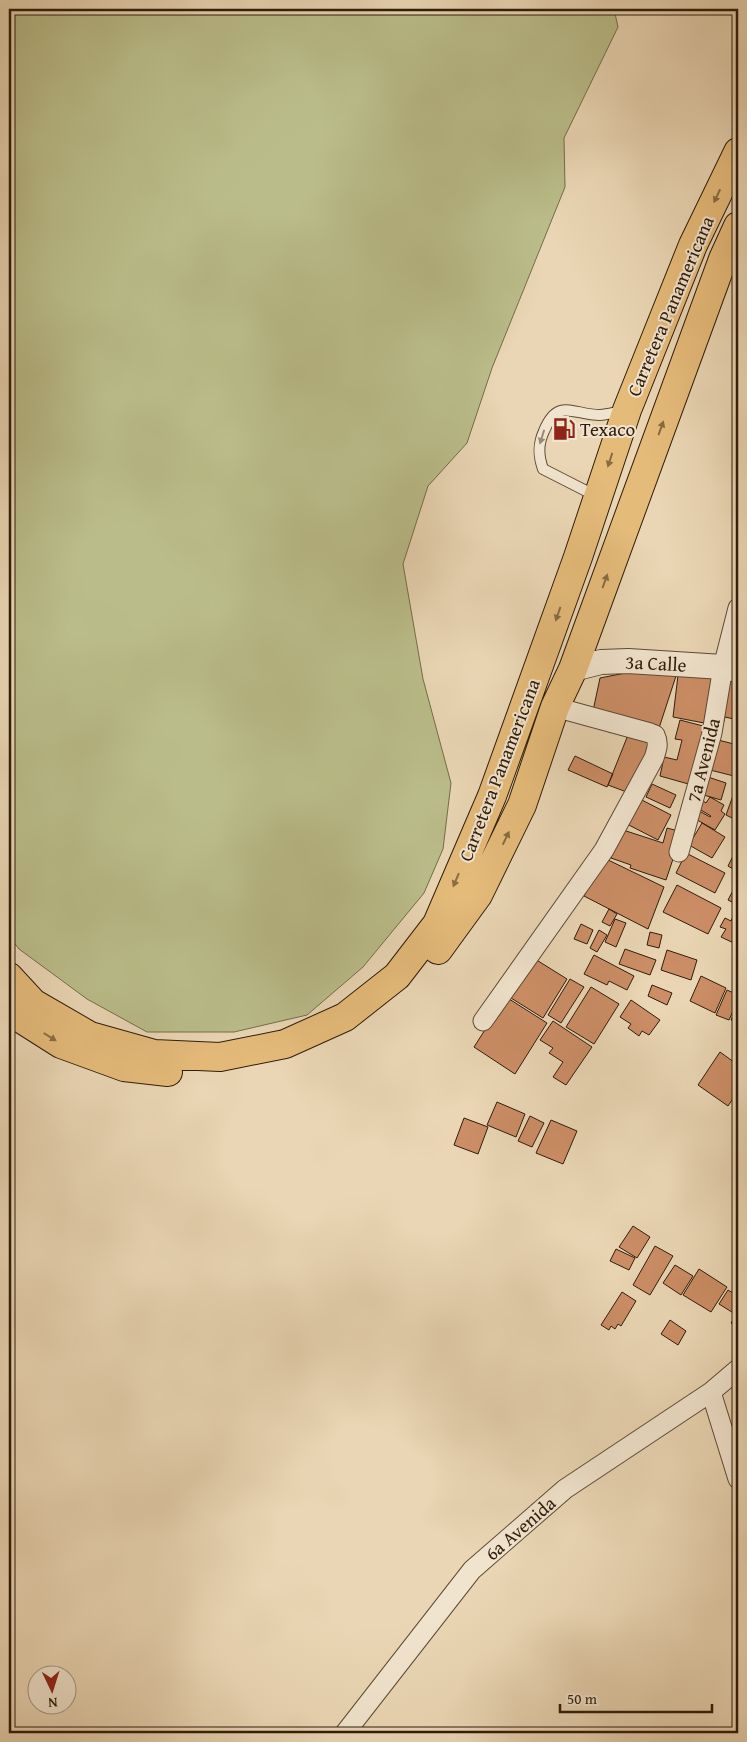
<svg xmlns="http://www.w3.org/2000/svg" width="747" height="1742" viewBox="0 0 747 1742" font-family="'Gentium Book Plus',serif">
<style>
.green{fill:#babd8a;stroke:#746c4a}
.building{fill:#cc8e66;stroke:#2f1c0b}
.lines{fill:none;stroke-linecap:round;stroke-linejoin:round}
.service-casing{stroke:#5e4a35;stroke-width:12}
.minor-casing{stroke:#5e4a35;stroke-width:21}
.tertiary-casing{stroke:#5e4a35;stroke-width:26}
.trunk-casing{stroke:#2f1c0b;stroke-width:30}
.service{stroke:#f1e4ce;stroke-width:10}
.minor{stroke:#f1e4ce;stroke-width:19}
.tertiary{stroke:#f1e4ce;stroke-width:24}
.trunk{stroke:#e5bb7a;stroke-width:28}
.oneway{fill:#8a6c42}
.oneway2{fill:#9a8a76}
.labels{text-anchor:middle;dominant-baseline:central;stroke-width:4;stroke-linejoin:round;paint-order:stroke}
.street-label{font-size:19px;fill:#2f1c0b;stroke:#f1e4ce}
.poi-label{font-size:19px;fill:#2f1c0b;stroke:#f1e4ce;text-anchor:start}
</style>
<rect width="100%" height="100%" fill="#ead6b4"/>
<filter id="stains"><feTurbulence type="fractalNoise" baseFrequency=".004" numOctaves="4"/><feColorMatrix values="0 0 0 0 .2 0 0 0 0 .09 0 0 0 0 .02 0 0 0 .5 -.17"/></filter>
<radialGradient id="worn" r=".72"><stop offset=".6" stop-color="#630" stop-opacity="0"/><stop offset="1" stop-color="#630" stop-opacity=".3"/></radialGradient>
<path class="green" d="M9,9h605l4,18 -54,111 1,49 -73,181 -25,75 -39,43 -25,78 20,115 28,104 -8,66 -19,44 -61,74 -56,48 -73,17h-87l-60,-33 -68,-50 -10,-13z"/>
<path class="building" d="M679,667l34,5 -9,51 -31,-6z
M641,670l35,6 -17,52 -66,-17 7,-33z
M728,671l10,2v47l-13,-3 -6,22z
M680,720l27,7 -15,58 -32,-9 4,-19 13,3 5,-20 -7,-1z
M628,735l23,9 -19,50 -24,-9z
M714,739l24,6v32l-32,-8z
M575,756l38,18 -6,13 -39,-17z
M705,776l21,7 -5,17 -21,-6z
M652,784l24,11 -6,13 -24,-11z
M735,790l3,1v30l-12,-6z
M710,797l14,8 -3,6 4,3 -10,16 -25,-14 4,-8 16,9 1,-1 -17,-10 5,-8 7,5z
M638,798l33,17 -13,25 -33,-17z
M702,823l23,14 -13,21 -23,-13z
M667,828l15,4 -16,48 -36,-12 1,-3 -20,-7 9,-29 43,14z
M738,846v26l-10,-6z
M686,853l39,20 -10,20 -39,-20z
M604,858l60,29 -16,42 -64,-33z
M738,881v24l-10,-5z
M677,885l44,23 -13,26 -45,-22z
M609,909l8,5 -7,12 -8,-4z
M734,914l4,1v30l-17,-8 5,-8 -6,-2 5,-9 6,3z
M615,919l11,4 -10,24 -11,-5z
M581,924l12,6 -6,14 -13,-5z
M599,930l8,5 -10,17 -7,-4z
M650,932l12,3 -3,13 -12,-3z
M625,949l31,11 -6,15 -31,-11z
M667,950l30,10 -6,20 -30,-10z
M594,955l40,21 -7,14 -18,-9 -2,4 -23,-11z
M535,959l32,20 -24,39 -32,-20z
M701,976l25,12 -11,25 -25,-12z
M570,979l14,8 -23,36 -13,-8z
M652,985l20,8 -5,12 -19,-9z
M591,987l28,17 -25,40 -28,-17z
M727,990l11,5v5l-9,20 -13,-5z
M506,997l41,26 -32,51 -41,-27z
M631,1000l29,20 -11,15 -7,-4 -3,5 -11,-8 3,-4 -11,-7z
M738,1004v19l-7,-3z
M553,1021l39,26 -26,38 -13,-8 10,-15 -14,-9 4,-5 -13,-8z
M720,1052l18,13v26l-10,15 -30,-21z
M497,1102l28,12 -9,23 -29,-12z
M530,1116l14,7 -12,24 -14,-6z
M464,1118l24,9 -10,27 -24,-9z
M551,1120l26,11 -14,33 -27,-11z
M633,1226l17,11 -13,21 -18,-11z
M655,1246l18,10 -23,39 -17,-10z
M616,1249l19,9 -6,12 -19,-9z
M675,1265l18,11 -12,19 -18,-12z
M699,1269l28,18 -16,25 -28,-17z
M728,1290l10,6v13l-3,5 -16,-10z
M622,1292l14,9 -15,25 -3,-2 -3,5 -4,-3 -2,4 -8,-5z
M737,1314l1,1v12l-7,-4z
M670,1320l16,11 -8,14 -17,-11z"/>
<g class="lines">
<defs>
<path id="service" d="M596,496l-53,-27c-5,-14 -5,-25 1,-38 14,-34 29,-16 56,-16 7,0 16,-3 23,-4"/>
<path id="minor" d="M679,852l33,-119 11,-66 15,-59
M483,1021l121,-171 50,-92c3,-9 5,-15 1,-23l-5,-2 -95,-26
M711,1392l27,87
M345,1733l127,-163 93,-81 146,-97 27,-23"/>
<path id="tertiary" d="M573,669l28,-7 27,-1 95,6 15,3"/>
<path id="trunk" d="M438,950l40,-55 44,-90 33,-98 18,-38 150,-410 15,-33
M9,977l24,26 57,33 64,18 66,3 65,-13 60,-27 52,-41 40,-52 55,-128 86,-239 49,-147 66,-165 45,-93
M9,1011l52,33 63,23 44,5"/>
</defs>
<use href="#service" class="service-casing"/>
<use href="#minor" class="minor-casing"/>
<use href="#tertiary" class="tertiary-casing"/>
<use href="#trunk" class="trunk-casing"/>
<use href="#service" class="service"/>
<use href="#minor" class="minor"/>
<use href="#tertiary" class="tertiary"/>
<use href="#trunk" class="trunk"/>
</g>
<defs><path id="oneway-solid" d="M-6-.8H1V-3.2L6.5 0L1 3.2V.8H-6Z" transform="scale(1.25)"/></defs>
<g class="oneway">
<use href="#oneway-solid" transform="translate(717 196) rotate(115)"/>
<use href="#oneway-solid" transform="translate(661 428) rotate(-70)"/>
<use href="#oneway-solid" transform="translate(610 460) rotate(108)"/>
<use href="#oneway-solid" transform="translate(605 581) rotate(-70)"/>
<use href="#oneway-solid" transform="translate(558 614) rotate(109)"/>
<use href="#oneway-solid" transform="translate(506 838) rotate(-64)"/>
<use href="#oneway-solid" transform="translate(456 880) rotate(113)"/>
<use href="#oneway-solid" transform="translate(50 1037) rotate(32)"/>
</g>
<use class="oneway2" href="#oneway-solid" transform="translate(542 437) rotate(107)"/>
<defs>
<symbol id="fuel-bare" viewBox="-9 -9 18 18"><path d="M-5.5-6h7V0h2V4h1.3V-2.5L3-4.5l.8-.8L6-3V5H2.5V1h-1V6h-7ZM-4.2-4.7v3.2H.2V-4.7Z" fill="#8f2418" stroke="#f1e4ce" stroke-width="2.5" paint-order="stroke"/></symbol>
</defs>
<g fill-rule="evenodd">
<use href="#fuel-bare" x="548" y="413" width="32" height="32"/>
</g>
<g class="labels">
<g class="street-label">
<text transform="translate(670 306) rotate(-67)">Carretera Panamericana</text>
<text transform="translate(656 663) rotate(3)">3a Calle</text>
<text transform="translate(703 760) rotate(-76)">7a Avenida</text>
<text transform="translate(499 770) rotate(-69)">Carretera Panamericana</text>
<text transform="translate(520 1528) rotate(-41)">6a Avenida</text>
</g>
<g class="poi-label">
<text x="580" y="429">Texaco</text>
</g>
</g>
<rect width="747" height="1742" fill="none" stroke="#ead6b4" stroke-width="30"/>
<rect x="10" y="10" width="727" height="1722" fill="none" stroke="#2f1c0b" stroke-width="2.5"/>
<rect x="15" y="15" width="717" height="1712" fill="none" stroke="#2f1c0b"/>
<g transform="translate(52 1690) rotate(176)"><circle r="24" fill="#f1e4ce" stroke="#a39480"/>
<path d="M0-4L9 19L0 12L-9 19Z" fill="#8f2418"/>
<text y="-8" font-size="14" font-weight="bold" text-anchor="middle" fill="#2f1c0b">N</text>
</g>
<path d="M560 1704v8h152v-8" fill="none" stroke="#2f1c0b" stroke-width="2.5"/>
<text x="567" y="1704" font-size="15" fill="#2f1c0b" stroke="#f1e4ce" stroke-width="4" paint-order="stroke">50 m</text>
<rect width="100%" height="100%" filter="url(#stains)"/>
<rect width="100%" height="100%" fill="url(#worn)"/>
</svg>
